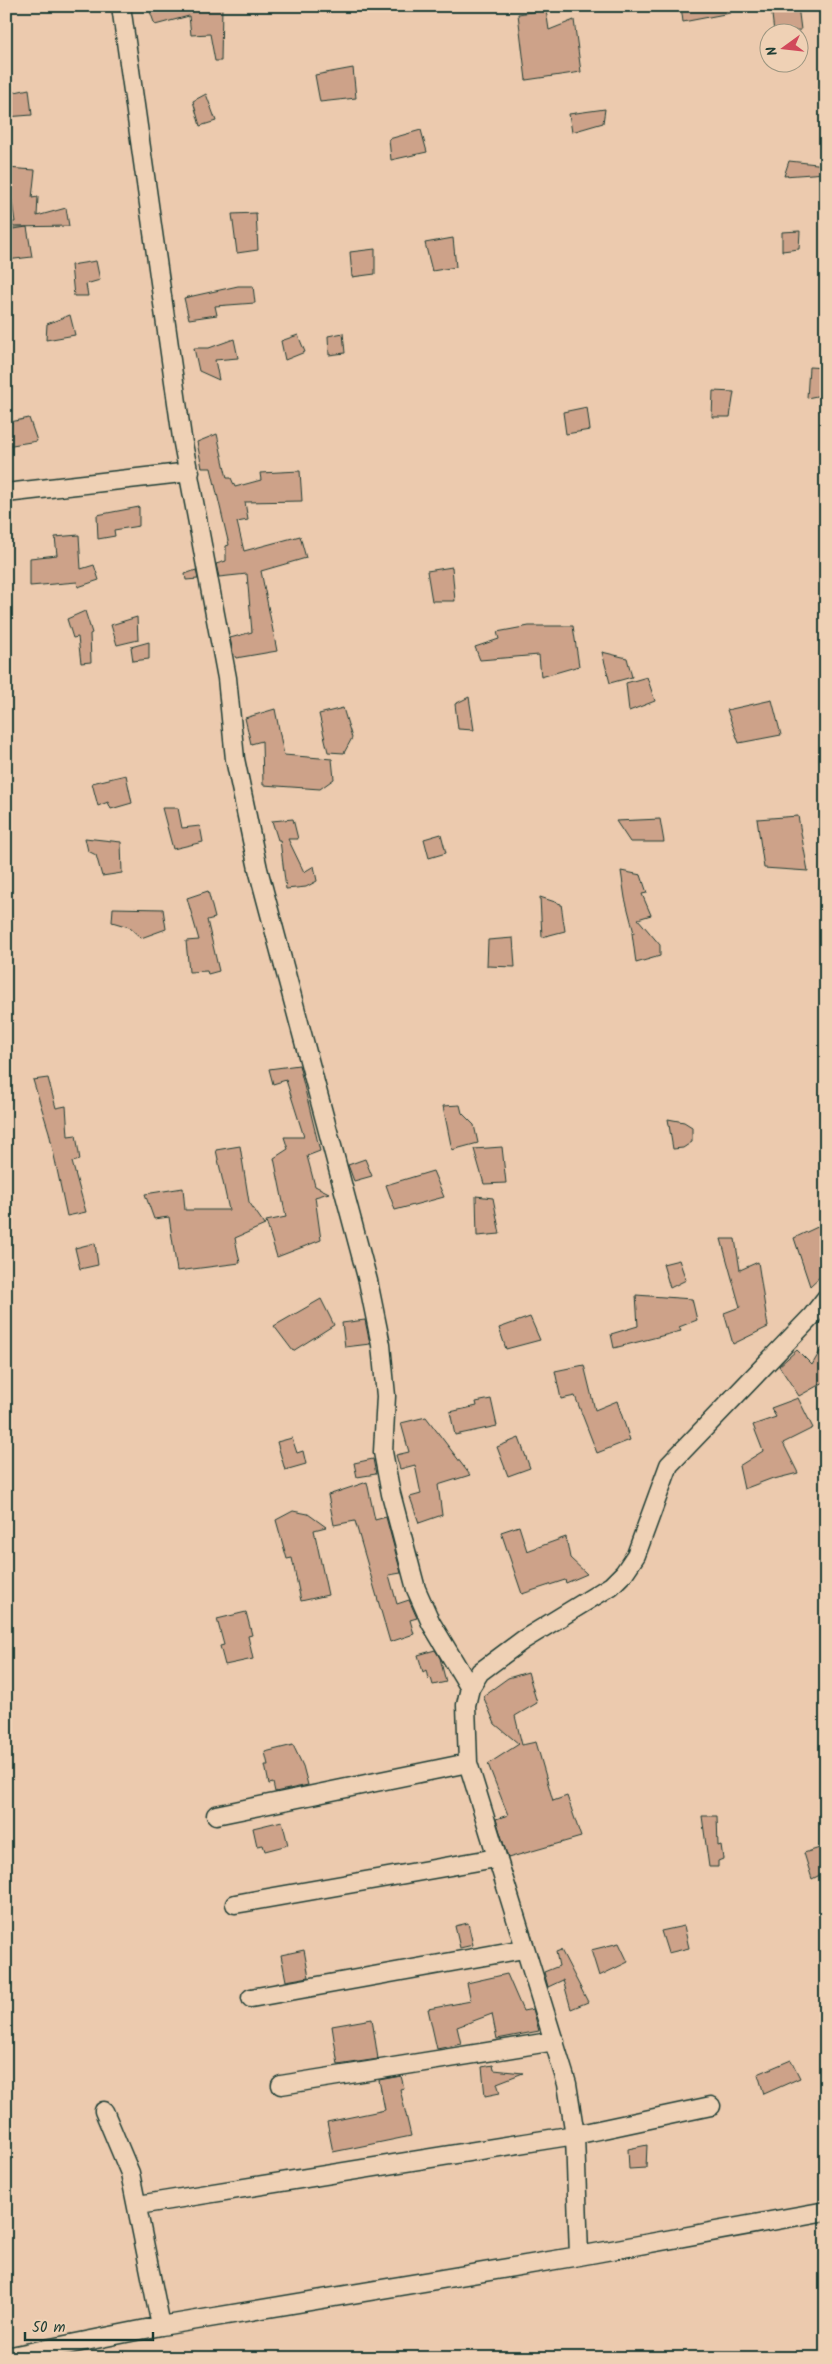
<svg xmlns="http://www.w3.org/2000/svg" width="832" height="2364" viewBox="0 0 832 2364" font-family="Kalam,sans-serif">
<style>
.building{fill:#cda289;stroke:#1f3d34}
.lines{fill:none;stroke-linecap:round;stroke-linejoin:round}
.minor-casing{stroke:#1f3d34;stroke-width:21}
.minor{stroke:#efd1b5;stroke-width:18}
</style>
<rect width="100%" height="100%" fill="#eccaae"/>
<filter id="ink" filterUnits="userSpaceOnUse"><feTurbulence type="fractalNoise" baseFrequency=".02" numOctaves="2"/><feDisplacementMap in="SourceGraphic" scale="10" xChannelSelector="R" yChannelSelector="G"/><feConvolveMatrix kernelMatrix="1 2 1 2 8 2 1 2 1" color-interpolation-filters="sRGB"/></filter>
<g filter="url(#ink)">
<path class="building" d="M148,6h74l-1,55h-6l-5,-27 -19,1 -2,-19 -34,9z
M681,6h48l1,7 -47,9z
M771,6h27l3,24 -27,2z
M546,10l3,20 25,-10 7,52 -55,8 -8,-66z
M353,68l3,30 -36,4 -5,-27z
M29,89l3,26 -26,2v-23z
M206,94l10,27 -16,5 -7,-25z
M605,109l-2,14 -31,9 -3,-18z
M421,130l6,22 -36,8 -2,-21z
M789,161l37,4v8l-42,3z
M6,168l29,2 -3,28 6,-1 -1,19 29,-8 3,18 -56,1 -1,-5h3l-5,-34h-4z
M256,213l2,37 -21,3 -5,-39z
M27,227l5,30 -26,3v-30z
M800,231l-1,18 -17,2v-19z
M453,238l3,29 -24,4 -7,-28z
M375,249v25l-23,3 -2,-25z
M96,261l4,19 -14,4 2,12h-14l-3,-31z
M238,286h15l2,17 -40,3 2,9 -28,4 -5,-21z
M70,315l5,20 -29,5 1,-16z
M343,333l2,20 -16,2 -1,-19z
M298,335l7,17 -20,8 -4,-19z
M234,339l4,19 -23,2 4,20 -20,-9 -5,-23h15z
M809,367l17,1v26l-19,4z
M713,391l21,1 -4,25h-18z
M587,407l3,23 -24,4 -3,-22z
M29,418l8,23 -31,5v-23z
M217,434l10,44h4l4,9 26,-7 -1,-7 40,-2 2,30 -57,1 3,18 -11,2 7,29 56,-15 6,22 -45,13 16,80 -41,7 -3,-5 -3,-15 22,-6 -5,-58 -28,3 -3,-13 10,-3v-15l3,-1 -18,-77h-9l-5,-26z
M139,507v19l-25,4 1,6 -17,3 -1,-24z
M79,535l2,34 13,-4 5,15 -21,7 -1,-5 -47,4v-28l27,-3 -2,-18z
M452,567l3,34h-23l-5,-30z
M196,570l2,9 -12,1 -1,-6z
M85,611l7,22 -2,1 1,28 -10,1 -3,-26 -5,1 -6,-19z
M137,617l1,23 -21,5 -6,-20z
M529,626h44l6,40 -38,11 -2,-22 -59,5 -5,-13 24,-8 -2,-7z
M149,642v17l-16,2 -2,-14z
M602,652l25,6 5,19 -22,6z
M647,677l8,24 -26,10 -3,-28z
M469,697l5,33 -16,-1 -3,-25z
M772,700l9,35 -42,8 -12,-33z
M343,708l9,30 -8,15 -16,-1 -9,-38z
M275,709l9,46 48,4 2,20 -14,10 -57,-4 -1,-44 -11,3 -6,-26z
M126,775l6,28 -21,6 -3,-7 -10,4 -6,-23z
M162,808h16l4,20 18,-2 3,16 -30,7z
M798,816l10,55 -44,-3 -7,-49z
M293,819l5,20h-10l16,33 10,-6 3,15 -11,6 -20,2 -6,-49h-2l-6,-19z
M660,819l4,23h-34l-14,-21z
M441,834l5,19 -17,5 -5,-19z
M85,838l36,4 1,31 -20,3 -6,-21 -8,-4z
M621,871l20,4 6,18 -5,1 9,21 -13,4 22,26v11l-24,7 -4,-30h2l-9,-35z
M208,891l7,27 -8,2 12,51 -11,3 -1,-3 -18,1 -3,-31 13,-1 -12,-42z
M540,897l21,7 4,27 -23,6z
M113,908l50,1 3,20 -25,9 -12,-11 -17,-5z
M513,938l2,29 -28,-1 1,-26z
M299,1065l21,86 -13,5 8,30 14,7 -14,4 6,43 -44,17 -11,-36 20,-4 -12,-59 14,-9 -4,-12h20l-18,-57 -13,4 -4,-15z
M48,1078l8,30 10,-2 2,30 8,-1 4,25 -8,2 14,50 -19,4 -18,-84 -16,-52z
M460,1105l2,8 12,12 4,18 -26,7 -9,-44z
M668,1119l16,3 8,5v15l-9,6 -10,1z
M240,1146l9,56 16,23 -30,13 5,25 -63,8 -8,-54 -15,2 -9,-25 38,-6 2,22h44l-13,-60z
M502,1147l4,36 -22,1 -10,-35z
M365,1159l7,17 -18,5 -6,-16z
M433,1171l11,26 -49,13 -9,-25z
M476,1196l17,2 7,36 -23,2z
M826,1223v48l-16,15 -16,-48z
M721,1239h14l5,31 18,-8 10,65 -35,17 -9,-31 16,-6z
M95,1243l3,22 -18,4 -5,-21z
M679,1260l7,20 -16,8 -7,-24z
M636,1295l56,4 5,21 -18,7 2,4 -67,17 -3,-14 27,-8z
M321,1299l13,26 -41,26 -19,-25z
M530,1317l10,23 -34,9 -7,-21z
M365,1320l5,24 -25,3 -3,-24z
M826,1341v40l-27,15 -20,-30 18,-16 15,15z
M584,1365l11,45 22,-9 13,39 -33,13 -22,-57 -14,3 -6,-28z
M798,1398l15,30 -30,15 15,30 -24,6 -1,-1 -29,11 -5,-23 24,-15 -10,-26 23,-8 -5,-9z
M491,1399l6,27 -42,9 -5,-23 27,-6 -1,-4z
M426,1417l44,58 -32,10 4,30 -23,8 -9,-26 11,-3 -6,-29 -15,4 -4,-14 13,-3 -8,-29z
M292,1438l5,15 6,-2 3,13 -21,6 -8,-28z
M519,1438l11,30 -22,8 -11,-29z
M373,1459l3,15 -19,3 -3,-14z
M367,1482l8,38 11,-3 15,56 -12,2 8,29 12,-4 8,18 -7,2 4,14 -24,8 -35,-121 -21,4 -6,-30z
M293,1511l15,3 18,13 -12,3 14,65 -27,6 -9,-43 -5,1 -11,-39z
M519,1526l8,25 39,-14 4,21 17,16 -21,9 -1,-3 -43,14 -21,-62z
M246,1612l6,23 -4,1 5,23 -28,6 -5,-19 4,-1 -7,-26z
M435,1650l5,8 6,24 -13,3 -2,-7 -3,1 -2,-9 -3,2 -5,-17z
M528,1672l9,31 -22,13 7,29 14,-3 17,59 14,-5 14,41 -73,21 -12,-39 12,-4 -20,-51 31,-20 -24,-20 -12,-28 25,-18z
M293,1745l10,21 5,19 -33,7 -2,-9 -4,1 -4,-19h3l-3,-13z
M702,1816h15l1,30 3,-1 2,14 -5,2v6h-9z
M282,1821l6,24 -23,6 -2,-6 -6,1 -4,-18z
M826,1846v26l-14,7 -8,-26z
M468,1923l5,22 -13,3 -5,-22z
M684,1926l5,22 -21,5 -7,-22z
M619,1943l9,19 -29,14 -8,-26z
M304,1950l5,27 -23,4 -5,-26z
M561,1950l27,52 -17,7 -8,-29 -15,7 -4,-15 15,-6 -3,-14z
M507,1974l16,37 10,-2 6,22 -42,8 -5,-25 -35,13 4,17 -24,5 -9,-40 43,-8 -4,-18z
M372,2019l6,40 -40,6 -6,-39z
M791,2060l9,18 -36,16 -6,-20z
M493,2065l1,5 29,3 -26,10 3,10 -15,3 -3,-29z
M401,2076l3,12 -4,1 11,47 -78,16 -6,-30 58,-12 -6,-30z
M647,2145l-1,23 -17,1 -1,-20z"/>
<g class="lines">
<defs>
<path id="minor" d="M121,6l61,432 45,240 8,81 23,110 110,412 13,64 5,51 -3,56 8,42 25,95 15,34 39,65
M6,493l184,-21
M216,1815l252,-52
M235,1904l261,-46
M251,1998l273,-49
M281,2085l274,-44
M104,2111l26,62 31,153
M138,2205l437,-70 136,-29
M579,2256l-4,-121 -8,-51 -99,-321 -2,-58 4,-17 10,-16 43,-32 88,-54 13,-13 12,-18 33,-90 143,-149 14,-18
M6,2357l155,-31 418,-70 247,-45"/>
</defs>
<use href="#minor" class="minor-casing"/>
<use href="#minor" class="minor"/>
</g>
</g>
<rect width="832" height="2364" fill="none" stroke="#efd1b5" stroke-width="25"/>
<rect x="12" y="12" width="807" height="2339" fill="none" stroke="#1f3d34" stroke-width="2" filter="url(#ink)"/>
<g transform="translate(784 48) rotate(255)"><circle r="24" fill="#efd1b5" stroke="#9c9681"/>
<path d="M0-4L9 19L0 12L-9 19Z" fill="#d1495b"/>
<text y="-8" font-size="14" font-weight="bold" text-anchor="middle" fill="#1f3d34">N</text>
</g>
<path d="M25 2332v8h128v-8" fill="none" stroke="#1f3d34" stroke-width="2.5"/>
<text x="32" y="2332" font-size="15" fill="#1f3d34" stroke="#efd1b5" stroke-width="4" paint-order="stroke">50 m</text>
</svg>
